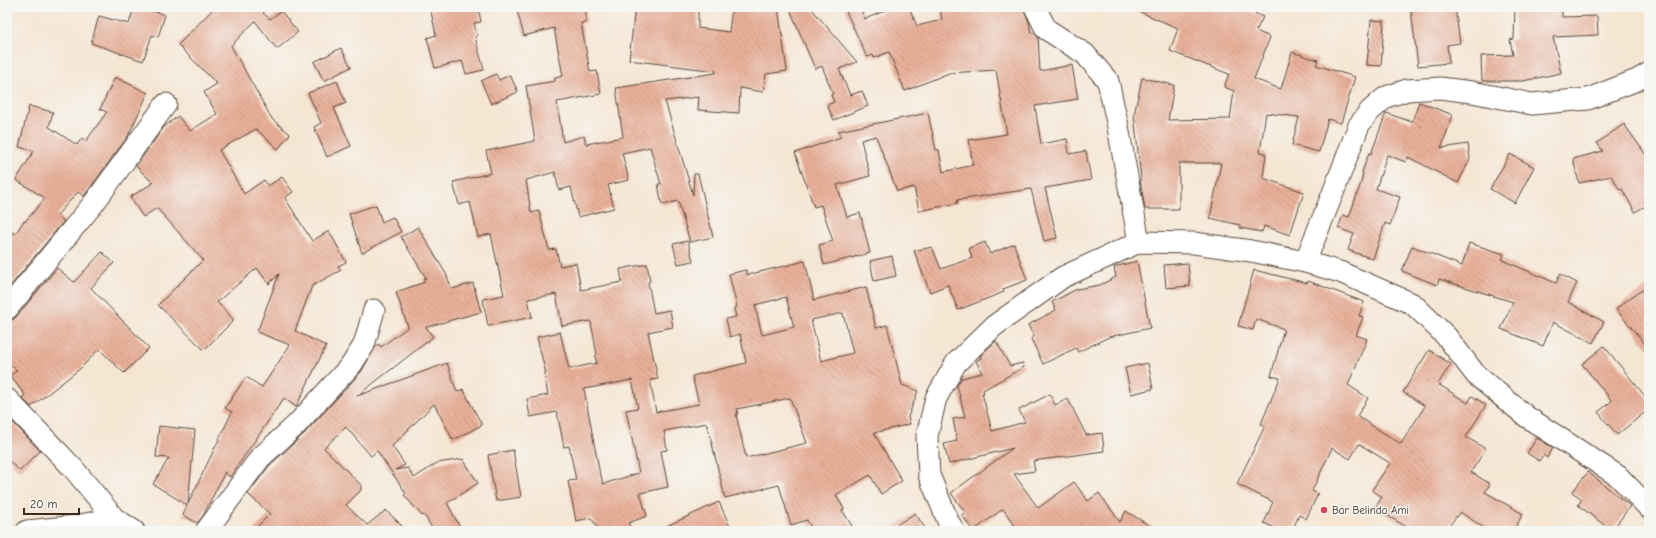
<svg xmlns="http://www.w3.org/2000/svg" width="1656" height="538" font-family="'Comic Neue',sans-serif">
	<defs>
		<pattern id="building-back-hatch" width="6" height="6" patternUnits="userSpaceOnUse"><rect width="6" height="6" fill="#e9b09a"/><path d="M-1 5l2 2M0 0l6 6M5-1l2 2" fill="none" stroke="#be8f7d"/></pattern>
	</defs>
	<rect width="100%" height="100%" fill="#f6f6f2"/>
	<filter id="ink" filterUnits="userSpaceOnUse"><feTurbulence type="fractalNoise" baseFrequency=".025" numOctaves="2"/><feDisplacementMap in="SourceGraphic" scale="8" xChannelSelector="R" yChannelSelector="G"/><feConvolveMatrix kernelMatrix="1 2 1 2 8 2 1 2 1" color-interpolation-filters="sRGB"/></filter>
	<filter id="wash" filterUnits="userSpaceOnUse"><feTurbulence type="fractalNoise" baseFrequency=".012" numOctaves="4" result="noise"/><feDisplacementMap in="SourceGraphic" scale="16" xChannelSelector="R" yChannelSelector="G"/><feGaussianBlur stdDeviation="0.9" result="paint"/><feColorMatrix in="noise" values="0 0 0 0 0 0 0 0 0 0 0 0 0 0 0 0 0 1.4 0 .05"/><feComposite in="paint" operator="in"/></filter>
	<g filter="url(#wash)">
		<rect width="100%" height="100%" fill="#f5e6d4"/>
		<g id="blocks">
			<!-- building -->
			<path fill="url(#building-back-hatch)" fill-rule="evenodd" d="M134,7H142L165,15L158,37L152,35L143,61L91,43L99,16L129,24Z
				M215,7H269L263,13L270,19L281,11L298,32L277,49L255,21L231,46L272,119L290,134L278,149L256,129L219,150L244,194L264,180L268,186L282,177L293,192L285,198L312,241L329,231L346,262L338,266L341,270L312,286L295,331L326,346L296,407L284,398L230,477L225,472L203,516L197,523L183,515L187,505L153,484L169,458L156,457L159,426L195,430L188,504L232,412L225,408L246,377L262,387L290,345L257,332L279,274L269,284L257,268L217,302L234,320L204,350L158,305L203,260L157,208L143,217L130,197L153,183L136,166L164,127L178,116L190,131L217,114L204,92L217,84L178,45Z
				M430,7H478L481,22L474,23L477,36L475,37L484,70L466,74L462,61L435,68L427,38L436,35Z
				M516,7H586V23H581L590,72L597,71L601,94L557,102L563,142L584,136L586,144L623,137L616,88L716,73V71L629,60L635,7H698V28L729,32L732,7H778L787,71L766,74L763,92L740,88L739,113L698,110L699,97L665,101L693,195L694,174H698L713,237L690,242L678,201L662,205L658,184H661L650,147L622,153L629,180L608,185L614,208L578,217L571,187L559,190L555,172L526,180L531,213L539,211L549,250L556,249L560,266L576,263L581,290L622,282L620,269L647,264L650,281L648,282L654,313L670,310L673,327L648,332L658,379L650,380L656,412L699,404L692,376L746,363L740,334L730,337L726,319L736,317L734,308L737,307L729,274L746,270L747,275L805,261L814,300L866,287L876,328L887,325L902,385L918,391L908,417L910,424L874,433L902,481L881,494L870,475L836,495L844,509L842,510L855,531H813L807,520L791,525L779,485L725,498L707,423L664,431L667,450L661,451L668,487L640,493L647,516L628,523L633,531H600L591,518L576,521L568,481L576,480L569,446L564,447L557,412L530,417L527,399L548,395L544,374H546L537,337L560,332L569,369L597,363L595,356L597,355L591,322L590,321L562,326L556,294L528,299L532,317L488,326L483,299L504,295L491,234L478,237L470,202L459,205L453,182L491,173L486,151L535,141L526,86L555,81V78L563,76L554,28L524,36ZM786,297L794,327L762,335L755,305ZM843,313L853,353L821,361L811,320ZM632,380L638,408L626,410L639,473L603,484L601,475H600L584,389ZM790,398L807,443L746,458L736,414H738L737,409Z
				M789,7H810L857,62L839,69L850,95L862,91L868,106L834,120L827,105L834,102L831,95L833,94L822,66L815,69Z
				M844,7H860L865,19L894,7H909L917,26L942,20L940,7H1023L1029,22L1031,33H1035L1038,37L1040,71L1072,65L1078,99L1035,106L1041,144L1067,139L1069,154L1086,151L1091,180L1045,188L1057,238L1044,241L1031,189L957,200L958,203L919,211L914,187L897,191L876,136L861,140L870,176L837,185L847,217L860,213L870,253L824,265L819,245L833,241L821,205L814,207L795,153L841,137L838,131L928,113L936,150H939L943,172L973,165L969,140L1007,134L996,70L949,73L905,91L889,52L874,58L873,55L867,57Z
				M1128,7H1243L1263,17L1256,31L1270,37L1254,79L1281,89L1292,52L1318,60L1316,65L1355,77L1341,123L1328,119L1319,152L1292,145L1299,117L1266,113L1260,152L1266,153L1263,178L1304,192L1290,235L1264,226L1262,232L1240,228V225L1210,218L1221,163H1179V209H1145L1140,179L1141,178L1134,115L1142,78L1174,85L1168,120L1230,119L1234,91L1224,87L1229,74L1170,51L1178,28Z
				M1437,7H1455L1460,43L1447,45L1449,63L1418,66L1411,10Z
				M1515,7H1562V17L1597,16L1598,35L1553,37L1561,73L1523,81H1482L1481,56L1513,55L1510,40L1514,39Z
				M1371,20L1384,21L1381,66L1367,65Z
				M341,48L351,67L324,81L314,62Z
				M496,74L499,80L510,75L518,92L491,104L481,81Z
				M115,77L148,93L128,136L84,196L78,192L57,215L64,221L7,290V228L15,234L24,221L25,222L45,198L16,180L34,151L19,147L29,106L53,112L49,127L77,145L82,138L86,141L107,112L100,109Z
				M337,81L346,103L334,108L351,146L327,157L314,127L321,123L308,93Z
				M1419,102L1453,115L1441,148L1468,144L1470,159L1458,183L1408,157L1406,162L1387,155L1376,189L1400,197L1390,225L1385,223L1373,259L1348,250L1354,234L1338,228L1343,215L1349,217L1361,183L1363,173L1362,172L1369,153L1371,154L1386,113L1412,122Z
				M1624,124L1649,159V204L1635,212L1622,189L1620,190L1611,176L1579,183L1573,159L1603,151L1597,143Z
				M1510,154L1534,167L1515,203L1490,189Z
				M376,205L382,222L393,217L401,232L362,253L349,214Z
				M418,227L446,274L452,289L473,283L481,312L426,327L433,337L357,396L447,363L457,392L463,389L482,425L453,440L434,404L392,446L405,465L395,470L408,468L414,478L437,463L463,459L478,483L447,503L462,531H434L424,515L422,516L404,495L406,493L377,451L371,456L346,427L324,448L361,485V490L346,505L367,525L386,510L407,531H253L270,514L248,494L269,466L305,433L361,372L376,346L379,344L381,347L408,327L396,292L425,282L423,279L426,278L401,237Z
				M688,241L693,261L678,264L673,244Z
				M985,242L990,254L1014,244L1027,280L1003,289L1004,292L958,310L948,285L930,292L914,251L932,247L941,269L972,258L969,248Z
				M1469,243L1504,254L1502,260L1556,283L1560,274L1577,283L1568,302L1604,322L1593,343L1553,322L1543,346L1501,329L1513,302L1439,279L1437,285L1402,271L1412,246L1462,266Z
				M102,252L114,263L91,288L149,348L124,373L99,349L81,368L31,407L22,398L25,395L10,376L17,370L7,363V321L12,320L16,317L57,268L74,282Z
				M892,256L896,276L874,281L870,261Z
				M1137,261L1150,328L1109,337L1078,352L1076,348L1043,364L1031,339L1034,337L1028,325L1056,310L1052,302L1077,289L1100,285L1116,277L1114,267Z
				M1188,263L1190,286L1166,288L1164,265Z
				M1254,270L1307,283L1308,281L1364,302L1359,316L1363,317L1356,335L1367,339L1348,385L1368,398L1357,416L1401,444L1425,406L1403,392L1429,350L1451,364L1438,384L1468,403L1472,396L1486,405L1466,437L1486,449L1471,472L1490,484L1485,492L1523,514L1513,531H1489L1460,512L1445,531H1413L1375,508L1382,497L1372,490L1390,463L1359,444L1350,459L1332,448L1312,491L1318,494L1306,519L1299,515L1292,531H1281L1264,523L1273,502L1237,484L1265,426L1261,424L1280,378L1271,376L1284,329L1256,319L1253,330L1238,326Z
				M1649,286V349L1616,309L1631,297Z
				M996,341L1010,366L1023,363L1024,367L983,390L984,393H982L992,431L1025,422L1019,410L1050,394L1055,405L1068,399L1086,435L1102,433L1104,451L1033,461L1035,471L1014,474L1038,508L1074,482L1088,501L1099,493L1120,522L1126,511L1158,531H1019L1003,509L973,531L962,515L965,512L951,493L1013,448L949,464L944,444L957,441L953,419L965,417L957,385L962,378L982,373L976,361L981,358L980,356Z
				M1604,346L1649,401V409L1617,435L1598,412L1612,401L1582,364Z
				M1148,363L1153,389L1131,394L1125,368Z
				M7,416L40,451L20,471L7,459Z
				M1537,438L1553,448L1547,458L1543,455L1539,461L1527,453Z
				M513,450L521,497L496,501L488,455Z
				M1588,472L1630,506L1612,531L1578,505L1582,499L1572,492Z
				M719,502L732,531H656Z
				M915,513L927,531H887Z"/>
		</g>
	</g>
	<g filter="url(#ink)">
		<use href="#blocks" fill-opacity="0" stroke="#574639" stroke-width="1"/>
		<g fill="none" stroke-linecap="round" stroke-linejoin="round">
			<defs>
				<path id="minor" d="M1035,7L1046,29L1085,54L1108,81L1118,127L1139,242
					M1305,262L1333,193L1359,125L1370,111L1386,97L1407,90L1440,88L1472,92L1532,104L1588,99L1637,80L1649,73
					M7,309L94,203L166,104
					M7,399L73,468L114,518
					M27,531L77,526L114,518L134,531
					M206,531L260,458L296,425L352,364L364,345L374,310
					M954,531L948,521L929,475L927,436L936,398L956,363L994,326L1063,277L1139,242L1194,243L1251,251L1305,262L1340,272L1413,304L1447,337L1476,375L1527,417L1618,476L1649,508"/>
			</defs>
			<!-- minor casing -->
			<use href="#minor" stroke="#574639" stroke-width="23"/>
			<!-- minor -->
			<use href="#minor" stroke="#fff" stroke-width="21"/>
		</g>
	</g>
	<!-- markers -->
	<circle fill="#d1495b" stroke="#f6f6f2" stroke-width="1.5" cx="1324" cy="510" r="4"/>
	<g text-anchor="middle" stroke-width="3" stroke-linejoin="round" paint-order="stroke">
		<!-- poi labels -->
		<g font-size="11" fill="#3b2a1e" stroke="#f6f6f2" text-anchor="start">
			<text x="1332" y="514">Bar Belinda Ami</text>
		</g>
	</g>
	<!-- margin -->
	<rect width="1656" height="538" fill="none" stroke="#f6f6f2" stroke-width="24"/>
	<!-- scale -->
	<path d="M24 508v6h55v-6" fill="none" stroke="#3b2a1e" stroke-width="2"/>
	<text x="30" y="508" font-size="12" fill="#3b2a1e" stroke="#f6f6f2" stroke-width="3" paint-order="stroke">20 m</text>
</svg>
